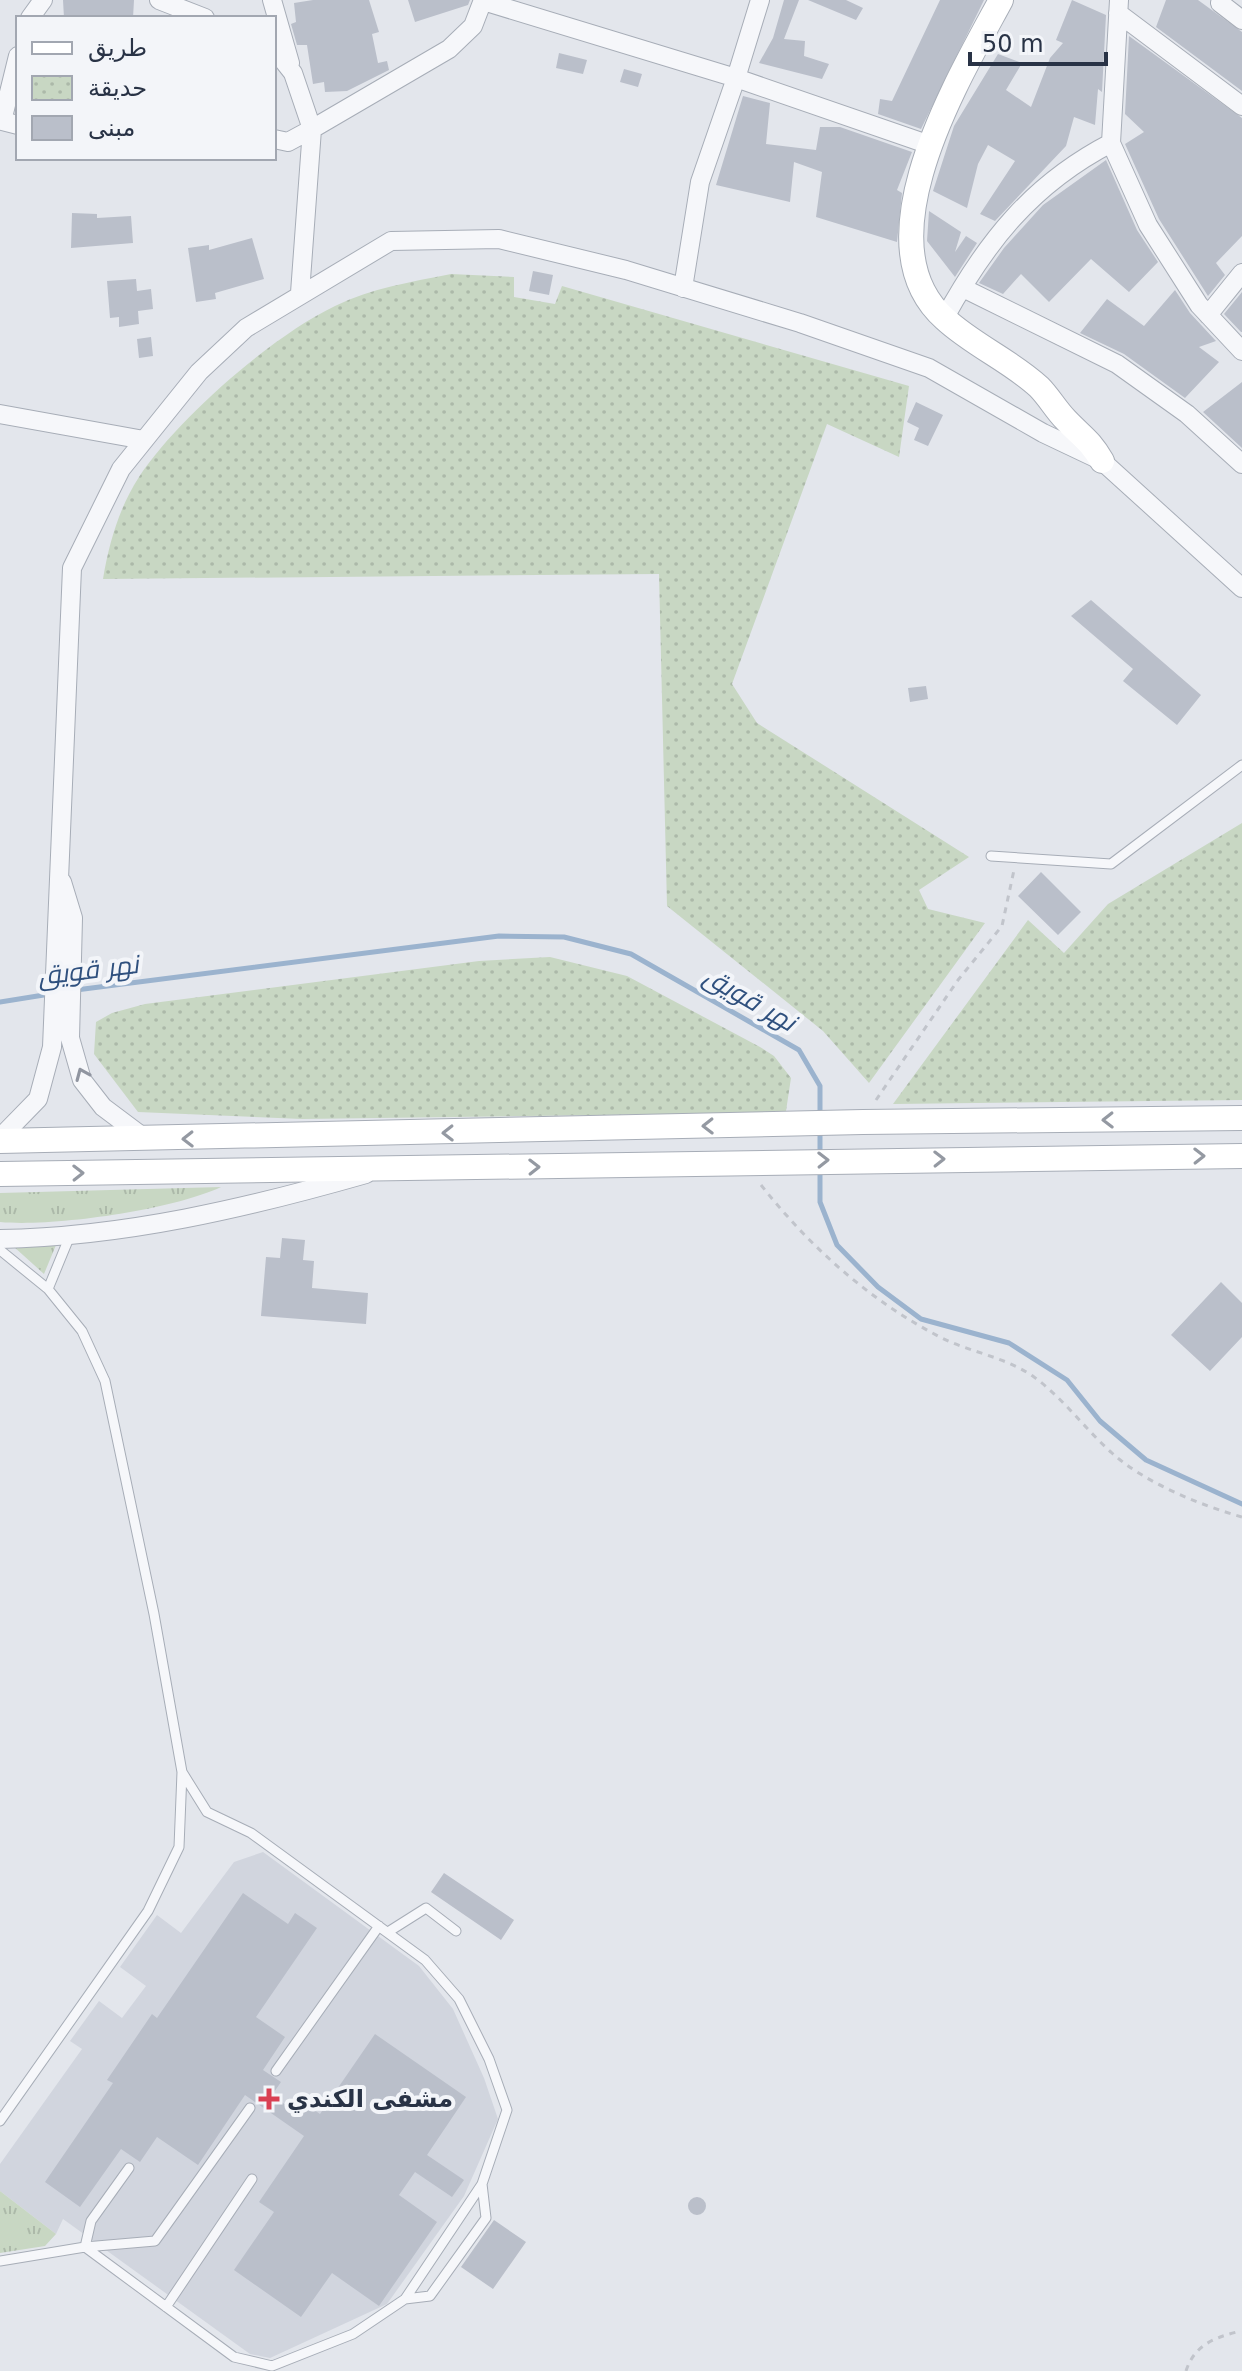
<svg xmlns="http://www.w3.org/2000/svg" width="1242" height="2371" font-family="'DejaVu Sans',Cairo,sans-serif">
	<defs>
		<pattern id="grass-tufts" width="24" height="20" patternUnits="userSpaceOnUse" patternTransform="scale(2)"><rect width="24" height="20" fill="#c8d7c3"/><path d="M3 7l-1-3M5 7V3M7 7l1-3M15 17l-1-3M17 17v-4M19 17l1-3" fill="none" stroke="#acb9a9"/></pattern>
		<pattern id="park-dots" width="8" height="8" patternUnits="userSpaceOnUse" patternTransform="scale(2)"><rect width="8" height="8" fill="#c8d7c3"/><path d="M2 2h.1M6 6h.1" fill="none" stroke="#acb9a9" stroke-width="1.8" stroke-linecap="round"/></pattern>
	</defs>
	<rect width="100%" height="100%" fill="#e3e6ec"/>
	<!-- built -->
	<path fill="#d1d5de" d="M263,1852L419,1966L453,2009L484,2078L498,2119L464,2196L387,2304L270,2358L250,2354L63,2219L56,2234L0,2191V2164L82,2049L70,2041L99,2001L122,2018L146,1986L120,1967L157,1915L181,1933L234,1862Z"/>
	<!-- grass -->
	<path fill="url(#grass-tufts)" d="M221,1187C172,1210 54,1227 0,1222V1193Z
		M56,1245L44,1274L13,1246Z
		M0,2191L56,2234L45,2246L0,2253Z"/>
	<!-- park -->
	<path fill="url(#park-dots)" d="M451,274L514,277V297L555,304L562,286L909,386L899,457L827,424L732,684L757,723L969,857L919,890L928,909L985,923L869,1083L823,1031L667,906L659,574L103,579C109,543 119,508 139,477C177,419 272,336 335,306C372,288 411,282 451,274Z
		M1242,823V1100L893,1104L1028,920L1064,953L1108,904Z
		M550,957L627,976L760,1047L774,1056L791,1078L786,1111L777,1117L678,1114L302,1119L138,1112L94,1054L96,1022L112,1013L145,1004L479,961Z"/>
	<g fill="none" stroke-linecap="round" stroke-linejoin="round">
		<!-- stream -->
		<path stroke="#9bb3ce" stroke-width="5" d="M76,990L499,936L564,937L631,954L799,1050L820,1086V1116
			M0,1002L50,994
			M820,1156V1130
			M820,1170V1202L837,1245L878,1287L921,1319L1009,1343L1067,1380L1100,1421L1146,1460L1242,1504"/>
	</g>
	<!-- building -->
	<path fill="#babfca" d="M63,0H134L133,18H64Z
		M313,0H369L379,32L372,34L378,63L387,61L389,70L347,91L325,92L324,82L313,84L307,45H297L291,24L296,22L294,3Z
		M408,0H470L468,5L415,22Z
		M784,0H799L784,39L805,41L804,56L829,64L822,79L759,63L773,38Z
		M808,0H846L863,8L856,20Z
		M940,0H984L921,129L878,114L880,99L892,101Z
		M1072,0L1106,15L1102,92L1098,89L1095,125L1074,117L1066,146L995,221L980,214L1015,161L988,145L978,164L967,208L933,191L954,126L998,54L1022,63L1006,90L1031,107L1050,58L1063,43L1056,40Z
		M1166,0H1198L1242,32V91L1156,27Z
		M1129,36L1242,118V236L1216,263L1225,275L1208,296L1159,219L1125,144L1144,132L1125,114Z
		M559,53L587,60L583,74L556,68Z
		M624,69L642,74L638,87L620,82Z
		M743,96L770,103L766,144L816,150L820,127H840L912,152L897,190L902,193L897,242L816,217L822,172L794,162L790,202L716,185Z
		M1106,160L1137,230L1158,262L1129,292L1091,259L1049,302L1021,274L1003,294L979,283L1004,248L1043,205Z
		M929,211L961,232L955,252L966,236L977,243L955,277L927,241Z
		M72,213L97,214V218L131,216L133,243L71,248Z
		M252,238L264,279L215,293L216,299L196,302L188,248L209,245V250Z
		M533,271L553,275L549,295L529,291Z
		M136,279L137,291L151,289L153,309L138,311L139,324L119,327V317L110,318L107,281Z
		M1175,290L1190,313L1216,341L1199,347L1219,362L1185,398L1124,354L1080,333L1107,299L1144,326Z
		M1242,292V332H1241L1224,314Z
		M151,337L153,356L139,358L137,339Z
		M1242,382V448L1203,412Z
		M916,402L943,415L928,446L914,440L919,428L907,422Z
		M1091,600L1201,695L1177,725L1123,681L1133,669L1071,616Z
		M926,686L928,699L910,702L908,688Z
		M1041,872L1081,912L1058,935L1018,896Z
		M282,1238L305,1240L303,1260L314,1261L312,1288L368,1293L366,1324L261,1316L266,1257L280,1258Z
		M1221,1282L1242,1303V1337L1210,1371L1171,1335Z
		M444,1873L514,1920L501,1940L431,1892Z
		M243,1893L288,1924L295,1913L317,1928L256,2017L285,2037L263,2070L281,2082L272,2095L294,2111L301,2101L320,2114L375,2034L466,2097L427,2155L464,2180L452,2197L415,2172L399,2195L437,2222L379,2306L332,2273L301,2317L234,2270L274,2212L259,2202L304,2136L245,2095L198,2165L157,2137L140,2162L121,2149L80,2207L45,2182L113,2083L107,2080L152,2014L157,2018Z
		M688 2206a9 9 0 1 1 18 0a9 9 0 1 1-18 0Z
		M494,2220L526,2242L493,2289L461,2267Z"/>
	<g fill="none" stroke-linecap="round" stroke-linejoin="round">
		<defs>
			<path id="lane" d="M991,856L1111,864L1242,765
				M0,1250L48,1289L82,1331L105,1381L154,1614L182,1772L179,1847L148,1911L0,2121
				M48,1289L69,1238
				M388,1932L426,1908L456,1931
				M276,2071L379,1926
				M129,2168L91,2221L85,2247L155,2241L250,2108
				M0,2261L85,2247L234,2357L272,2366L353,2334L405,2299L482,2184L507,2110L489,2059L459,1999L425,1960L251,1833L207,1812L182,1772
				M405,2299L430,2296L486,2218L482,2184
				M166,2307L252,2179"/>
			<path id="street" d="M159,0L205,18
				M272,0L290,63
				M760,0L736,78L930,145
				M1119,0L1111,143L1148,225L1199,305L1242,351
				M483,1L736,78L700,182L683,288
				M1220,3L1242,20
				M1118,13L1242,106
				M30,18L43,0
				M274,49L293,73L312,129L300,293
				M18,56L2,121L18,125
				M274,139L288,142L312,129L449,49L473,26L483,0
				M963,288L1117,364L1187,414L1242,464
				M1208,315L1242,273
				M944,319C986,242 1032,184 1111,143
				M0,414L144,440
				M62,882L73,918L70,1038L82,1080L103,1107L147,1140
				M0,1138L38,1099L52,1047L72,568L121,469L199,372L246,328L391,241L499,239L626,270L800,323L929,368L1043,433L1102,461L1242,588
				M0,1239C124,1237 247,1208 366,1174"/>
			<path id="secondary" d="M1001,0C959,78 859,243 945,319C973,345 1011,361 1039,387C1049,397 1056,410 1066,420C1082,437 1089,439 1102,461
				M0,1141L863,1122L1242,1118
				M0,1174L1242,1156"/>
		</defs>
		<!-- lane casing -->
		<use href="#lane" stroke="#a7adb7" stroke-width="11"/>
		<!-- street casing -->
		<use href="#street" stroke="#a7adb7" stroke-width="20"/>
		<!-- secondary casing -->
		<use href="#secondary" stroke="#a7adb7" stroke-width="26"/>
		<!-- path -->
		<path stroke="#c1c4cb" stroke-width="3" stroke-dasharray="6 6" stroke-linecap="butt" d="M876,1100L958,980L1002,926L1014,870
			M761,1185C810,1247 870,1301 940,1337C971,1353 1004,1356 1034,1377C1063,1398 1085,1429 1112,1453C1145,1483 1200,1505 1242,1517
			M1186,2371C1194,2346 1213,2338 1237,2332"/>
		<!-- lane -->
		<use href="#lane" stroke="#f6f7fa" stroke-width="9"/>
		<!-- street -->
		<use href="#street" stroke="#f6f7fa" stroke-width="18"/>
		<!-- secondary -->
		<use href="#secondary" stroke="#fff" stroke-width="24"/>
	</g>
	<!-- one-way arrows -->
	<defs><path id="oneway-chevron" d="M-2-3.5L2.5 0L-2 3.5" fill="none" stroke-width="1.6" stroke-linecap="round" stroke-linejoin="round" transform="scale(2)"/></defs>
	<use stroke="#9095a0" href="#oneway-chevron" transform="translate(82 1074) rotate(-113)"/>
	<g stroke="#9499a2">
		<use href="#oneway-chevron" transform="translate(1108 1120) rotate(179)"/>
		<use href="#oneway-chevron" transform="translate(708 1126) rotate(179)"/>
		<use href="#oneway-chevron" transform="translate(448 1133) rotate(179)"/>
		<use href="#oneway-chevron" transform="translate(188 1139) rotate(179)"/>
		<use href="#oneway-chevron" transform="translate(1199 1156) rotate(-1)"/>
		<use href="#oneway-chevron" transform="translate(939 1159) rotate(-1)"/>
		<use href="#oneway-chevron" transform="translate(823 1160) rotate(-1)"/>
		<use href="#oneway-chevron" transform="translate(534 1167) rotate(-1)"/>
		<use href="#oneway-chevron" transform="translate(78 1173) rotate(-1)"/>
	</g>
	<!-- markers -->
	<path fill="#d94053" stroke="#f3f5f9" stroke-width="3" d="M265 2087h8v8h8v8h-8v8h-8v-8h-8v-8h8z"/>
	<g text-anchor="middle" stroke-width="8" stroke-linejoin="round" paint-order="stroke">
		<!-- poi labels -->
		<g font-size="24" font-weight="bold" fill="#293346" stroke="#f3f5f9" text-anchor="start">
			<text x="287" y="2107">مشفى الكندي</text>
		</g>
		<!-- water labels -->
		<g font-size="26" font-style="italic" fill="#2f507e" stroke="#f3f5f9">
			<text transform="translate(88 970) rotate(-7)" y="9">نهر قويق</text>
			<text transform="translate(750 999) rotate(30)" y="9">نهر قويق</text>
		</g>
	</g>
	<!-- legend -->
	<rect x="16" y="16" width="260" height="144" fill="#f3f5f9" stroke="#a2a7b1" stroke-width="2"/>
	<rect x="32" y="42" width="40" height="12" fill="#ffffff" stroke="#a2a7b1" stroke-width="2"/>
	<text x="88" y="56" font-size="24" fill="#293346">طريق</text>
	<rect x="32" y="76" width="40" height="24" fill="url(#park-dots)" stroke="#a2a7b1" stroke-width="2"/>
	<text x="88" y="96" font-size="24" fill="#293346">حديقة</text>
	<rect x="32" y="116" width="40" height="24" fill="#babfca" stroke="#a2a7b1" stroke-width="2"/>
	<text x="88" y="136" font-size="24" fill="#293346">مبنى</text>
	<!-- scale -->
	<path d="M970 52v12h136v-12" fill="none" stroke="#293346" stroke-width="4"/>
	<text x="982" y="52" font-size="24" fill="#293346" stroke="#f3f5f9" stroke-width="6" paint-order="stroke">50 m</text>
</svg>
